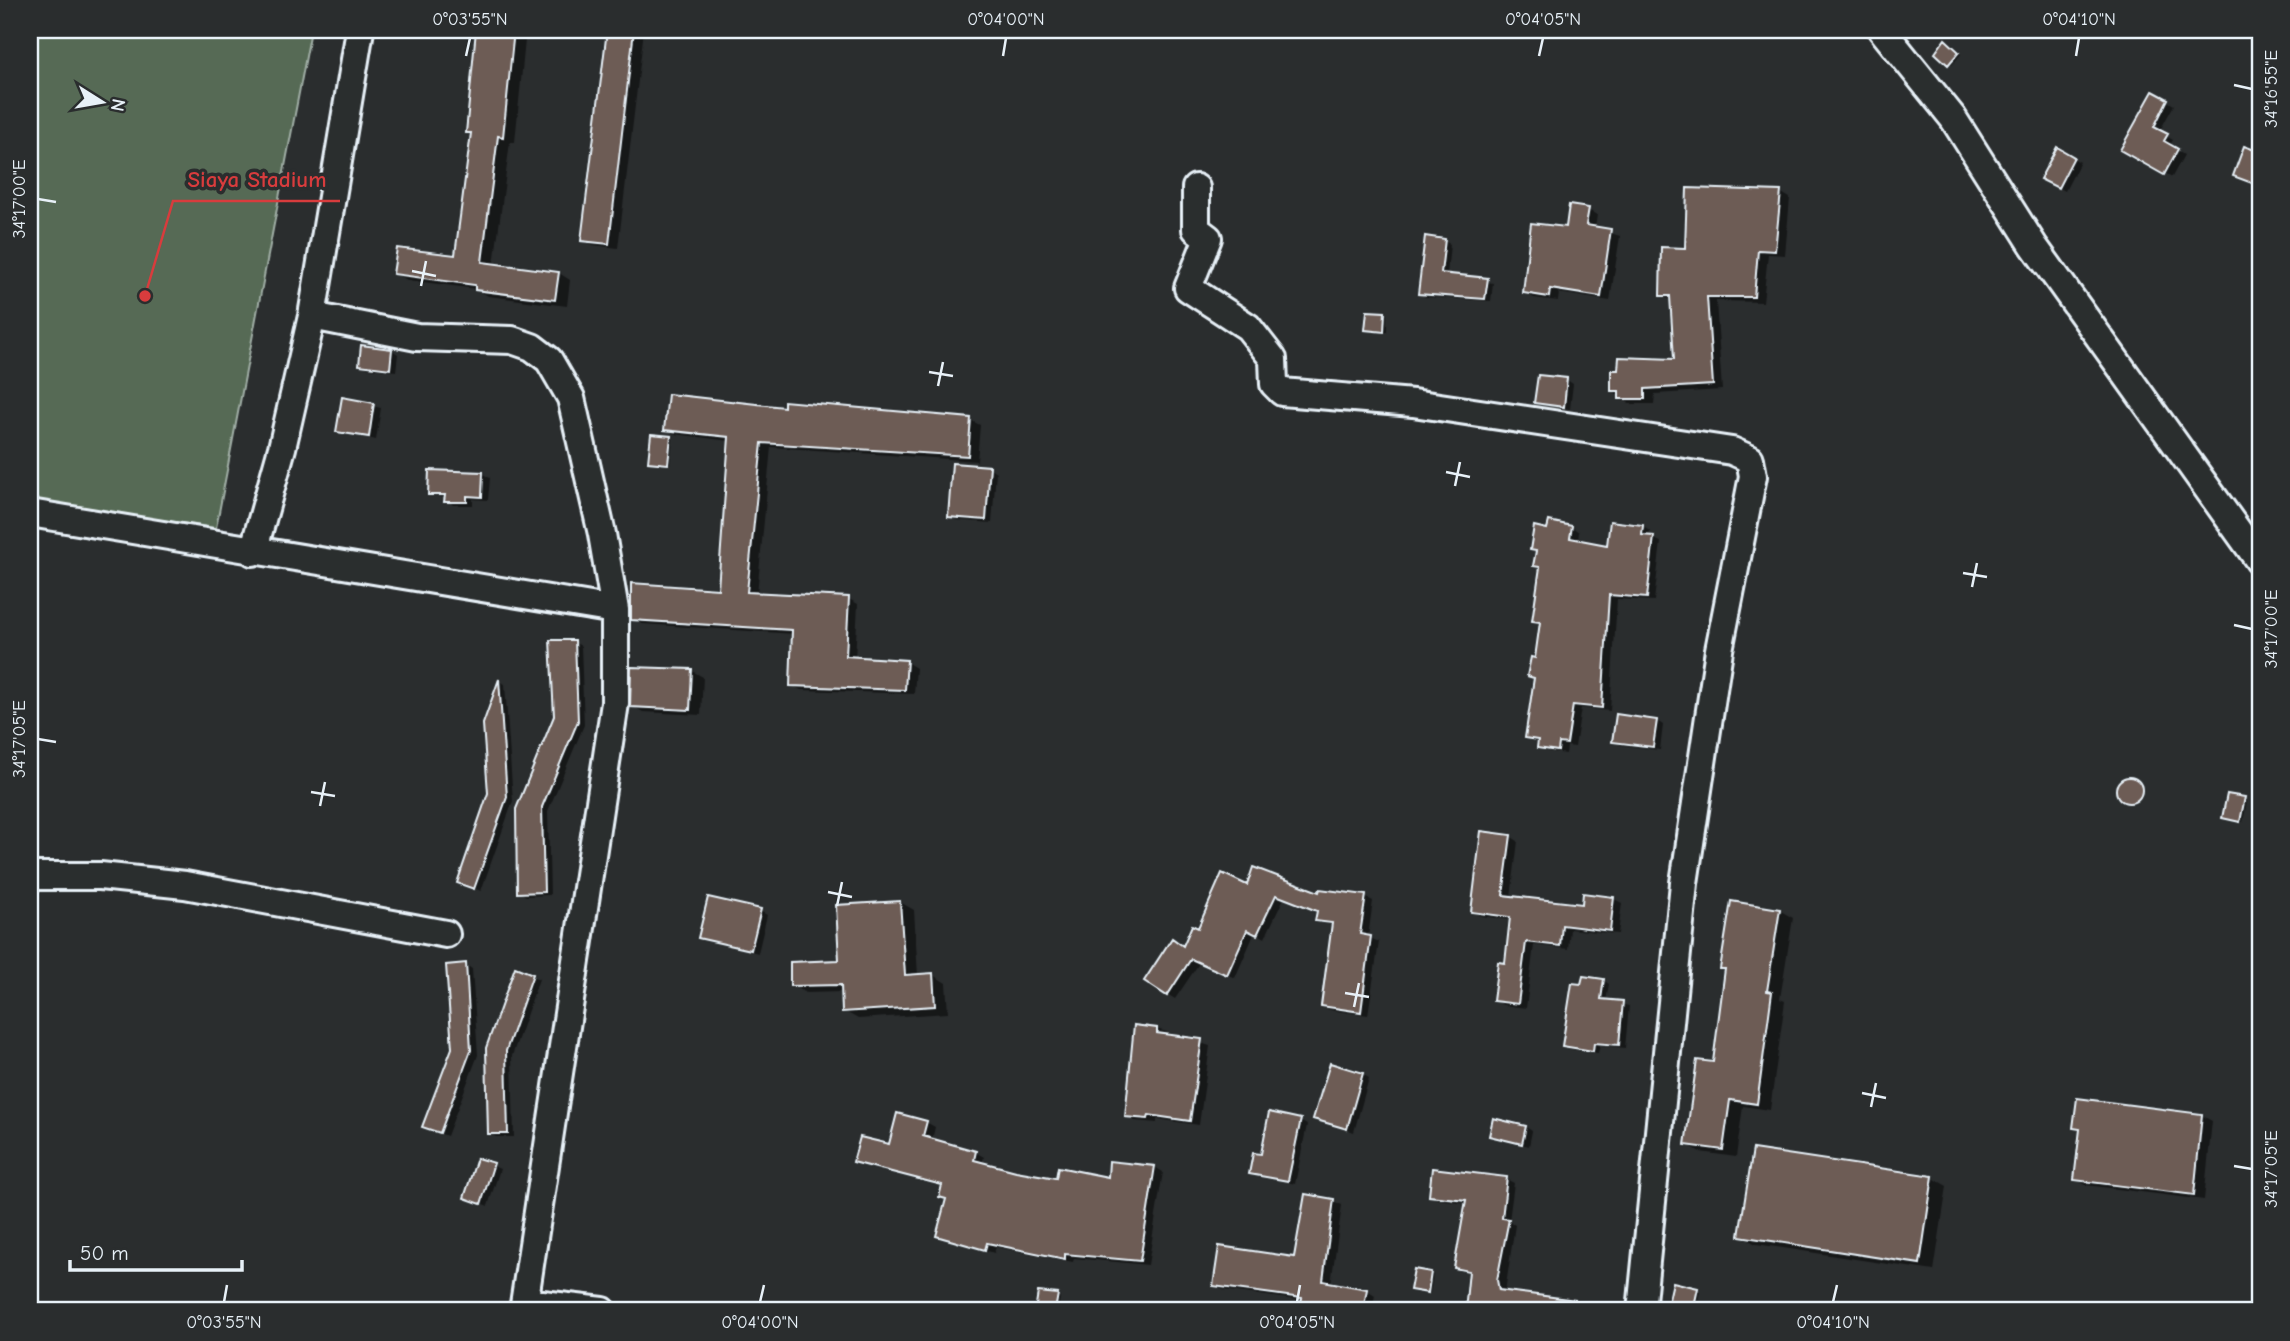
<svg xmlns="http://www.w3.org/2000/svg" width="2290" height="1341" font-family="'Comic Neue',sans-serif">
	<rect width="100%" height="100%" fill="#2a2d2e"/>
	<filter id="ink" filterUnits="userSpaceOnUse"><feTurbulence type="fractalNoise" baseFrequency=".0143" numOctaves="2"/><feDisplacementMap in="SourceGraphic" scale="14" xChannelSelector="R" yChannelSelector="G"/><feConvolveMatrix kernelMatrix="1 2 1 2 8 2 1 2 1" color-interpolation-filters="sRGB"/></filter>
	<g filter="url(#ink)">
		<!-- green -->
		<path fill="#576a54" stroke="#a0aea6" stroke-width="2" d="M30,30H311L216,528L30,501Z"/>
		<!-- shadow -->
		<path fill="#0007" d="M478,30H526L515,142H510L494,265L559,273L570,280L567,306L488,296L476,289L407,280L395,273L456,257L473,135L467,132Z
			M608,30H644L618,248L593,245L583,240Z
			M1948,43L1961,54L1952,65L1937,53Z
			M2154,93L2174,105L2159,132L2173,140L2169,146L2184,155L2172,177L2123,150Z
			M2058,150L2080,162L2065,191L2043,179Z
			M1780,192L1790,198L1785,255L1768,254L1763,302L1716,301L1722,390L1655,394L1654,404H1631L1621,398L1613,390L1676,360L1672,301L1662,295L1687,250Z
			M1588,210L1597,215L1595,228L1620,236L1610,301L1559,293L1558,301L1534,298L1524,292L1568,229Z
			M1444,241L1450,244L1447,275L1493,283L1491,301L1425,297L1420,293Z
			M1385,314L1387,315V332L1367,329Z
			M392,350L398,354L396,371L368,368L361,364Z
			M1567,380L1573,384L1570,409L1536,402Z
			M343,399L381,408L376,440L338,431Z
			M785,409L970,420L980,425L977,461L771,447L757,594L849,599L858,604L855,659L906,662L916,668L914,694L801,690L791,685L794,634L642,624L633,619L719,591L730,441L675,434L665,429Z
			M670,437L673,439L670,464L653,462Z
			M990,468L996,472L992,523L956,520L950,516Z
			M483,474L490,478L488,500L473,499V505H453L446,498L430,494Z
			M1572,527L1579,532L1578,541L1608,547L1643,527L1650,531L1649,537L1661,542L1654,601L1617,599L1610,711L1581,708L1575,747L1567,746L1566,754L1547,751L1539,747L1540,742L1527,737L1536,679L1529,676L1536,660L1542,625L1534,620L1541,569L1535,565L1537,552L1532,549L1549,531Z
			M574,642L581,646L584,725L548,811L550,895L526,896L519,892Z
			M692,671L703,677L701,715L643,712L632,706Z
			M499,681L505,684L513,801L481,891L459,882L490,794L485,724Z
			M1657,721L1663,725L1660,750L1621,745L1614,741Z
			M2119 791a12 12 0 1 1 24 0a12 12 0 1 1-24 0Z
			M2228,796L2247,801L2243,822L2224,818Z
			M1510,836L1518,841L1511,897L1584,906L1614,899L1622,903L1618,934L1570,929L1568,949L1534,945L1526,1008L1503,1005L1495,1000L1506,964L1512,920L1481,916L1473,912Z
			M1248,887L1365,897L1373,901L1368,937L1379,942L1368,1015L1330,1010L1322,1006L1334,926L1317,920L1318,911L1284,898L1265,938L1255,932L1235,978L1200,962L1175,999L1146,981Z
			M900,902L914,910L918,976L933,975L946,983L948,1013L858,1019L844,1011L843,992L806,993L792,985L841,962Z
			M1779,910L1793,918L1780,999L1785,1001L1770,1110L1743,1106L1736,1157L1700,1152L1687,1144L1714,1064L1727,970L1722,968Z
			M760,911L767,915L758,953L700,937Z
			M466,965L472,969L478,1055L447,1136L431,1130L453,1048Z
			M516,970L539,979L512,1056L514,1137H496L489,1133Z
			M1603,980L1609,984L1606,1001L1629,1006L1625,1048L1600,1045L1598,1053L1570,1049L1564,1045L1583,986Z
			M1157,1029L1210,1046L1199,1125L1157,1119V1123L1135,1121L1126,1116Z
			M1362,1074L1369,1078L1354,1132L1315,1118Z
			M2201,1115L2212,1121L2204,1200L2086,1185L2076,1179L2081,1131L2075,1127Z
			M1300,1121L1307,1125L1295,1184L1251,1173Z
			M926,1122L935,1127L932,1140L975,1152L984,1157L982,1164L1058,1180L1109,1179L1155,1167L1163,1172L1148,1265L1074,1258L1073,1262L996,1247L994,1253L938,1235L948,1200L944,1187L855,1161L890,1146Z
			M1526,1127L1532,1131L1529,1146L1491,1135Z
			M1755,1151L1933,1178L1947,1186L1934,1271L1756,1244L1741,1236Z
			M478,1160L500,1169L488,1206L466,1197Z
			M1506,1179L1514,1183L1509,1221L1515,1225L1505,1292L1560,1303L1559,1311H1467L1471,1273L1456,1267L1467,1203L1438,1199L1431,1195Z
			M1333,1201L1342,1205L1331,1284L1367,1290L1375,1295L1372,1310L1223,1290L1215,1285L1296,1259Z
			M1431,1274L1433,1275L1430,1293L1415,1291Z
			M1697,1290L1700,1292L1695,1311L1673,1305Z
			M1040,1294L1060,1297L1058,1311H1037Z
			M912,1301L939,1310L941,1311H909Z"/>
		<!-- building -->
		<path fill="#6d5c55" stroke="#e8f1f8" stroke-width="2" d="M476,30H514L503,137L498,136L482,262L559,272L555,300L475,290V285L393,274L397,248L455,255L471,133H466Z
			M607,30H634L609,244L581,241Z
			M1945,39L1959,52L1948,65L1935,53Z
			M2153,91L2168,99L2154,127L2168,134L2164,141L2178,149L2164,175L2120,150Z
			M2244,146L2260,152V186L2233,176Z
			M2057,147L2074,157L2058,188L2040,179Z
			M1687,188L1781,191L1775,251L1758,250L1754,297H1707L1713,385L1645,389V399H1619V391H1611V370H1618L1619,357L1674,359L1670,296H1660L1661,247L1685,248Z
			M1569,205L1589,208L1586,225L1611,229L1601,297L1550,289L1549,297L1523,293L1531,223L1566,227Z
			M1425,236L1445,239L1441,273L1488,278L1485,299L1418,294Z
			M1367,311L1385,312L1384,332L1365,330Z
			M361,345L392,349L390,369L359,365Z
			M1538,375L1567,378L1564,407L1534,403Z
			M668,394L784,407V401L971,418L968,456L762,443L747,592L849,597L846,656L907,660L905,690L790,686L792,630L631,620V583L718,589L729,437L664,430Z
			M342,397L374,403L369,437L336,432Z
			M651,434L671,436L668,464L648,462Z
			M952,463L990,466L986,520L948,517Z
			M429,470L483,472L482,497L467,496V502H444L445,495H428Z
			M1549,521L1572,526L1570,538L1607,545L1610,521L1643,525L1642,535L1654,536L1647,598L1609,595L1602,708L1573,705L1567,744L1559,743L1558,751L1537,748L1538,740L1525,738L1534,678L1527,676L1531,657L1535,658L1540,622L1532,621L1540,567L1533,566L1536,551L1530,550L1534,526L1547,529Z
			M550,640H575L578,721L542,807L544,892L517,893L516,809L554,716Z
			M631,667L692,669L690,710L630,707Z
			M499,679L507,797L474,889L457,883L488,793L483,724Z
			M1616,714L1657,720L1653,747L1612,742Z
			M2116 790a13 13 0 1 1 26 0a13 13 0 1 1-26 0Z
			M2227,794L2245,797L2240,822L2222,818Z
			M1481,831L1511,835L1503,895L1582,904L1583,893L1614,897L1610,931L1562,925L1560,946L1526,942L1518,1004L1493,1001L1498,962L1505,963L1510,917L1471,912Z
			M1253,867L1319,892L1320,889L1366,895L1360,934L1371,936L1361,1012L1321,1006L1332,923L1315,921L1317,911L1276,895L1257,935L1247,930L1227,975L1191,959L1167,996L1144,981L1172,938L1183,946L1192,925L1198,928L1222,873L1247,885Z
			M708,897L761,909L751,950L698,938Z
			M900,901L905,975L933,973L935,1006L842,1012L841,985L790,986V962L839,960L836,905Z
			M1731,901L1780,909L1767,991L1772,992L1757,1104L1730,1100L1723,1150L1685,1145L1697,1060L1713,1062L1725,969H1720Z
			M466,963L471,1050L440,1133L422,1127L452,1048L446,965Z
			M515,967L533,974L506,1051L508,1134H488L486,1048Z
			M1583,976L1604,979L1601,999L1623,1001L1619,1045L1594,1043L1593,1051L1562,1046L1572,983L1581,984Z
			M1134,1025L1157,1028V1033L1202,1039L1190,1121L1149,1115L1148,1119L1125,1117Z
			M1330,1063L1363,1073L1347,1129L1313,1119Z
			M2077,1098L2202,1114L2194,1195L2074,1180L2080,1129L2073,1128Z
			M1269,1112L1301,1119L1288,1181L1249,1174L1253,1153L1261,1154Z
			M897,1113L927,1121L923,1136L976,1151L974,1160L1016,1171L1056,1178L1058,1167L1108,1177L1109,1161L1155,1166L1140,1261L1065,1254V1259L987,1243L985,1250L936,1236L946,1199L939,1197L942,1185L853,1162L860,1137L889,1144Z
			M1493,1118L1526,1126L1522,1144L1489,1136Z
			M1753,1149L1933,1176L1920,1264L1739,1236Z
			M477,1158L494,1163L481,1204L464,1198Z
			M1432,1168L1507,1177L1502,1218L1509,1219L1497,1280L1499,1290L1575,1300V1311H1465L1469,1271L1454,1268L1466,1200L1429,1196Z
			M1305,1194L1334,1199L1323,1281L1367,1289L1363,1311H1299L1302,1298L1213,1286L1219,1246L1294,1257Z
			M1414,1269L1431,1272L1428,1293L1410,1290Z
			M1673,1282L1698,1288L1693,1311L1668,1304Z
			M1038,1292L1058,1294L1055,1311H1035Z"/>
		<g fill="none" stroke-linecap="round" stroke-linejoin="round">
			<defs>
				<path id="minor" d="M1882,30L1953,118L2034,246L2260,562
					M1196,188V229L1208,238L1188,288L1248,327L1273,359L1274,384L1282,392L1413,403L1732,451L1750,459L1753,476L1719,650L1684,883L1641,1311
					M312,316L417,337L512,340L532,347L549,360L571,398L602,534L615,610
					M30,513L615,610V703L523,1311
					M253,552L282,448L312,316L360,30
					M30,876H100L185,885L446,934
					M525,1302L603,1311"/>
			</defs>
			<!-- minor casing -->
			<use href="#minor" stroke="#e8f1f8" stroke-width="32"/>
			<!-- path -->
			<path stroke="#e8f1f8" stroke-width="4.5" stroke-dasharray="5 5" stroke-linecap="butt" d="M152,30L160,37"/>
			<!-- minor -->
			<use href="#minor" stroke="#2a2d2e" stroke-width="26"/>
		</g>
	</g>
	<!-- ticks -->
	<path fill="none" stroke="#e8f1f8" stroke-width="2.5" d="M466,56L470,38M1003,56L1006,38M1539,56L1543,38M2076,56L2079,38M2234,85L2252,89M38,199L56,202M412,271L436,276M421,286L426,261M929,372L953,376M938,386L943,362M1446,472L1470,477M1455,486L1460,462M1963,573L1987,577M1972,587L1977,563M2234,625L2252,629M38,739L56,742M311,792L335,796M320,806L325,782M828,892L852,897M837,906L842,882M1345,993L1369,997M1354,1007L1359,983M1862,1093L1886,1098M1871,1107L1876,1083M2234,1166L2252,1169M224,1302L227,1285M760,1302L764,1285M1297,1302L1300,1285M1833,1302L1837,1285"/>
	<!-- callouts -->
	<path fill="none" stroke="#d83c3d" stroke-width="2.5" d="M145 296L173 201H340"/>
	<circle fill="#d83c3d" stroke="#2a2d2e" stroke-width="2.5" cx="145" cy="296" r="7"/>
	<g font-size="23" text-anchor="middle" font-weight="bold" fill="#d83c3d" stroke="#2a2d2e" stroke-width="7" stroke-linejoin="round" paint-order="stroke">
		<text x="257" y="187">Siaya Stadium</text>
	</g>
	<!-- margin -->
	<rect width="2290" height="1341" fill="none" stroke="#2a2d2e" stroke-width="77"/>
	<!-- north arrow -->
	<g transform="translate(102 102) rotate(101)" stroke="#2a2d2e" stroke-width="5" paint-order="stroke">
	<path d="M0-5L12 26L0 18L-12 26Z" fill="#e8f1f8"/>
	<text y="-10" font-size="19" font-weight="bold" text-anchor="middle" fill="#e8f1f8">N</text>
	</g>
	<!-- scale -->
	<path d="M70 1260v10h172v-10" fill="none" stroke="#e8f1f8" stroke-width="3.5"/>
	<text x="80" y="1260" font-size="21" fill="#e8f1f8" stroke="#2a2d2e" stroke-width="5" paint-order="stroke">50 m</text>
	<rect x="38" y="38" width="2214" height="1264" fill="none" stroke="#e8f1f8" stroke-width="2.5"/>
	<g font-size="18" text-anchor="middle" fill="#e8f1f8">
		<text x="470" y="25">0°03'55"N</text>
		<text x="1006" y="25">0°04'00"N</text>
		<text x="1543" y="25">0°04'05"N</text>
		<text x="2079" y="25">0°04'10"N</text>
		<text transform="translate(2271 89) rotate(-90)" y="6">34°16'55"E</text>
		<text transform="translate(19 199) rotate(-90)" y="6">34°17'00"E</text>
		<text transform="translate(2271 629) rotate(-90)" y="6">34°17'00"E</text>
		<text transform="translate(19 739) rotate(-90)" y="6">34°17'05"E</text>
		<text transform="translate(2271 1169) rotate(-90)" y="6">34°17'05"E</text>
		<text x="224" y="1328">0°03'55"N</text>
		<text x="760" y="1328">0°04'00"N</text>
		<text x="1297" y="1328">0°04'05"N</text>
		<text x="1833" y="1328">0°04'10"N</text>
	</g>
</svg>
